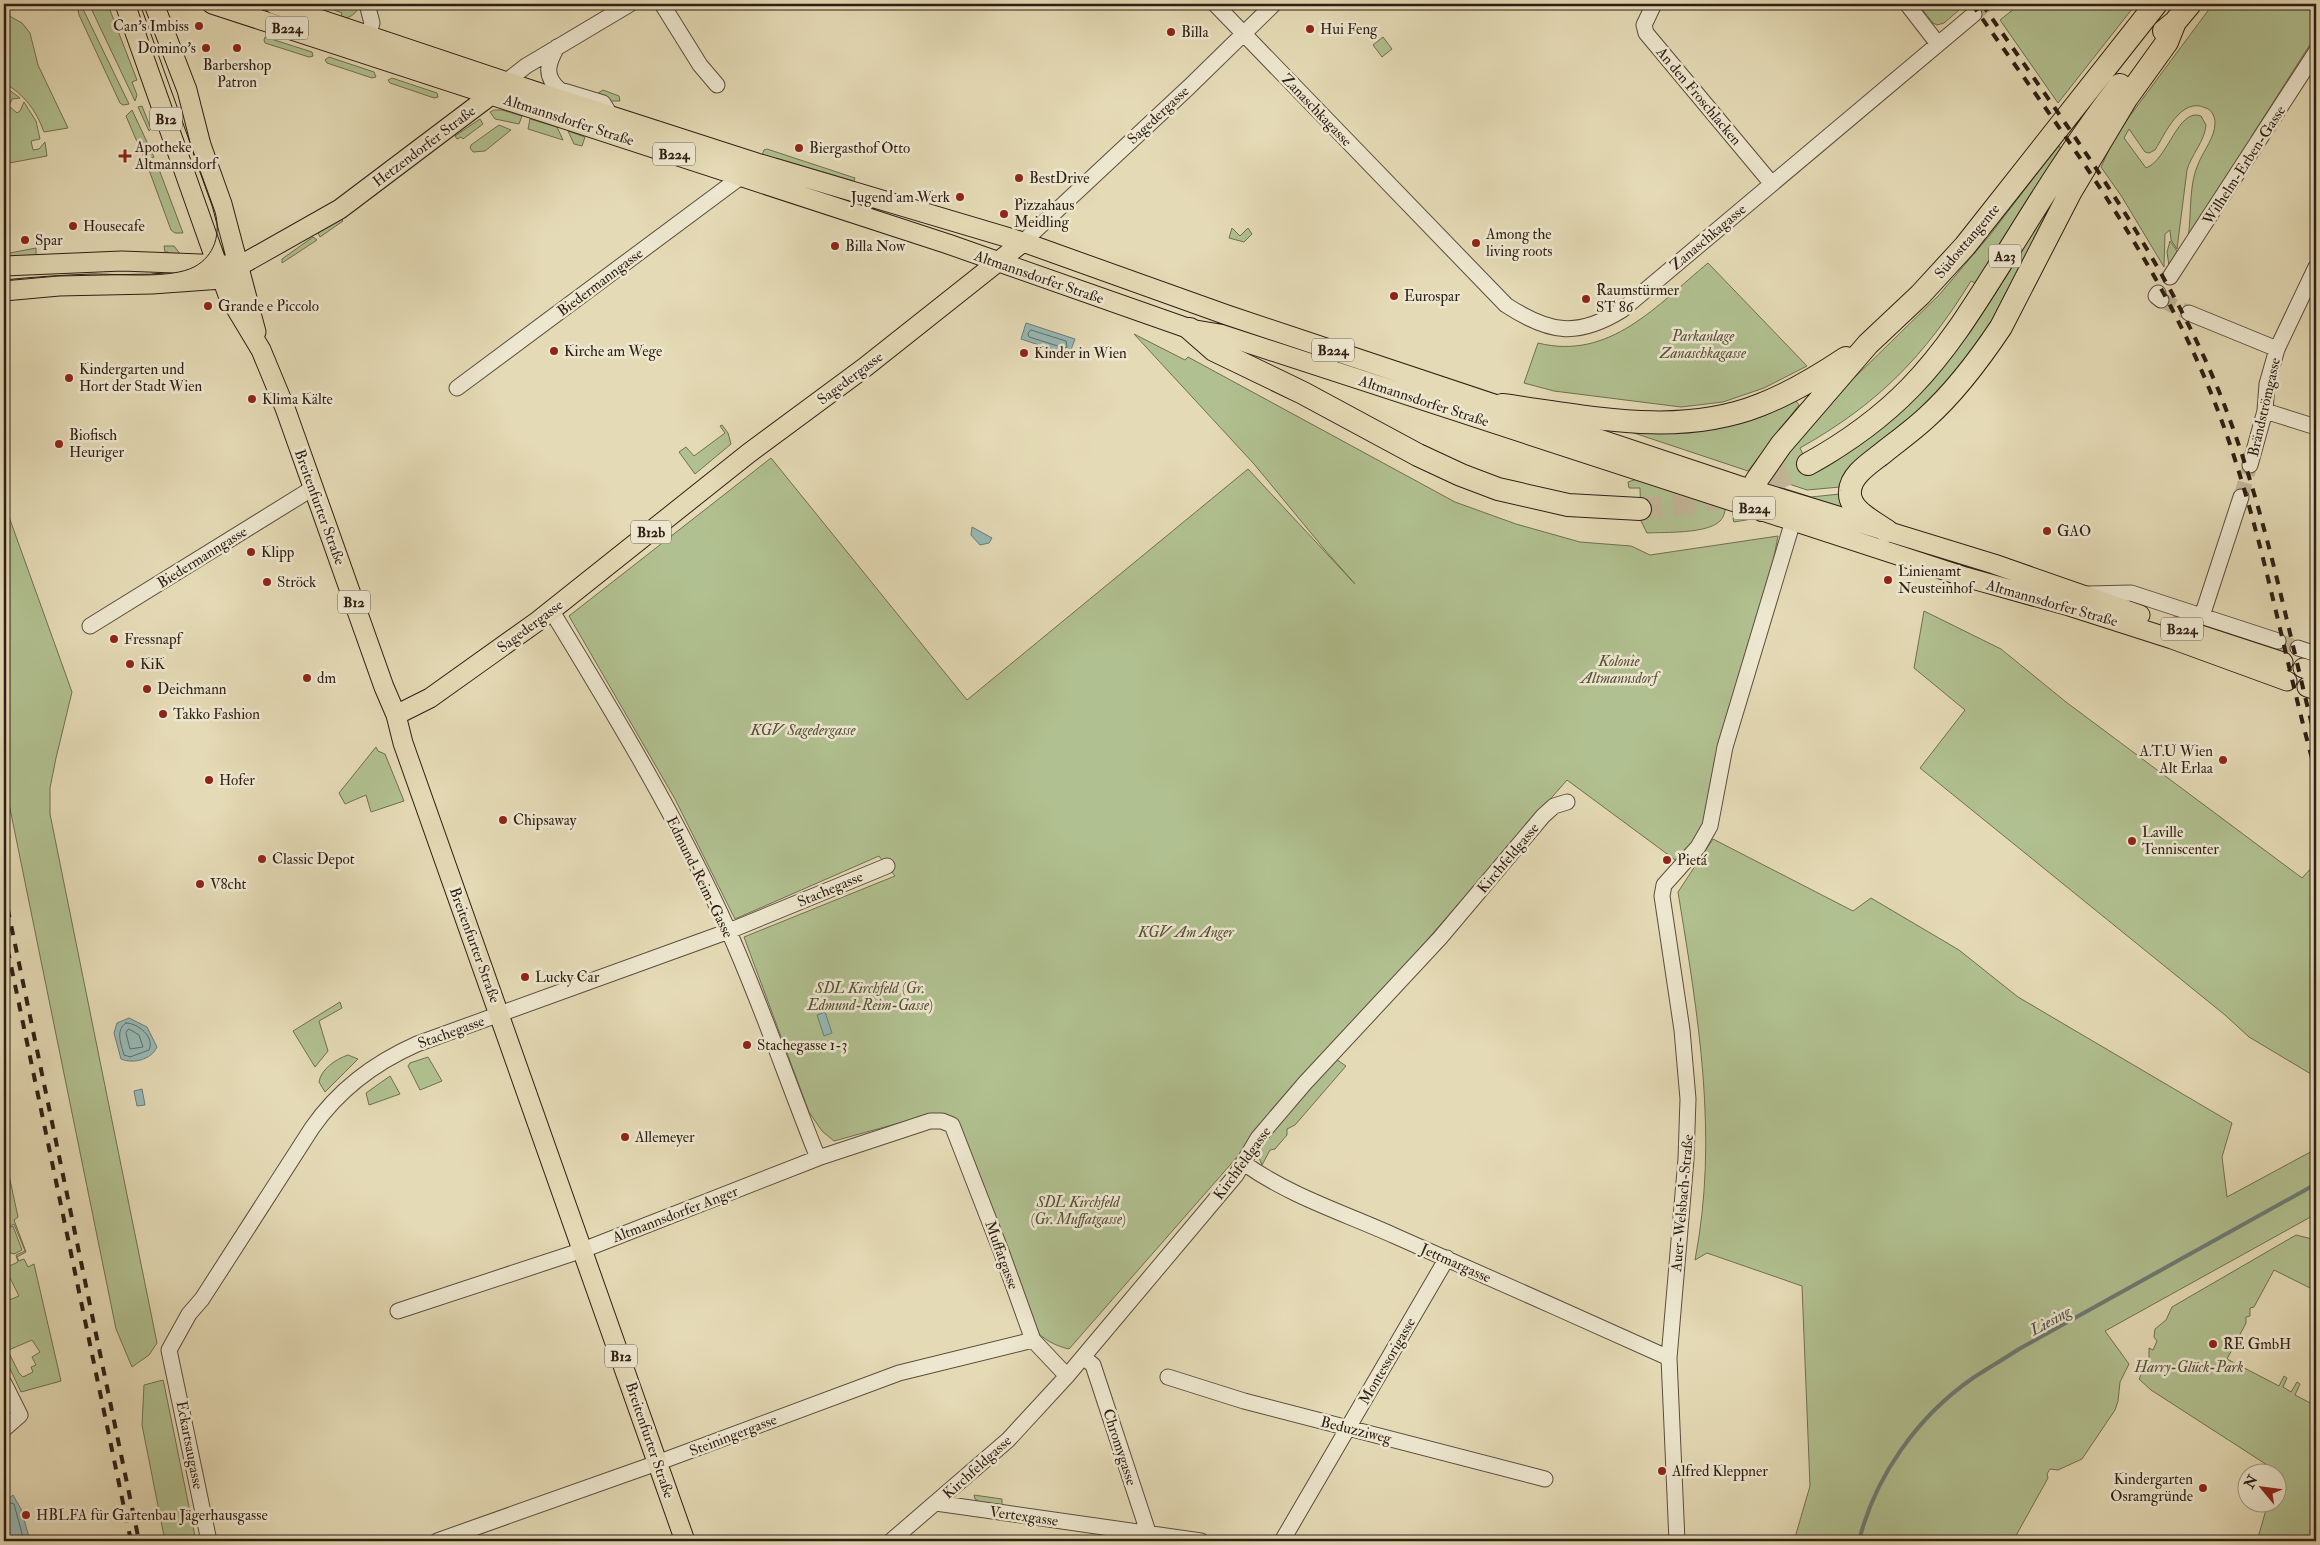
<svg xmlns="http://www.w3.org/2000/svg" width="2320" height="1545" font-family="'IM FELL Double Pica',serif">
	<rect width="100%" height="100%" fill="#e4dab5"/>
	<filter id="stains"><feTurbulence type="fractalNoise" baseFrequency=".004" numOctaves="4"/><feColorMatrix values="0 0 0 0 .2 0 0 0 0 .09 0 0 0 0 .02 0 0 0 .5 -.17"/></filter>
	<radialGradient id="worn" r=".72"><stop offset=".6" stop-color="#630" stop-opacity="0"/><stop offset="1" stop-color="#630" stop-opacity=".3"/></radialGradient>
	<!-- green -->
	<path fill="#b1c090" stroke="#706f52" d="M89,4L108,5L137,80L132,82L137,95L135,101Z
		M318,4H339L357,10C353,16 347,20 341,16L342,13Z
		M1918,4H1966L1944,23L1937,25L1933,23Z
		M2020,4H2136L2058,103L2000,20Z
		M2213,4H2316V35L2251,137L2252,140L2188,238C2192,213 2188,185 2199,162C2204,150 2215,137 2215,123C2215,117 2212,110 2206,108C2181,96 2165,134 2155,150L2149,153L2145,152L2129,129L2124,138L2146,168C2168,160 2178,107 2201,116L2206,125C2205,141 2191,155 2187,170L2177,249L2171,240L2170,230L2165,234L2164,267L2122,197L2101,167L2114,139L2129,117Z
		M82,7L129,104L123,105L120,103L79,15L78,10Z
		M4,13L22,23L30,33L38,65L68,128L44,132C36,110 24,94 4,83Z
		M265,37L312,52L313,56L309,57L265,43L264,40Z
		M1383,37L1392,49L1382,57L1373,45Z
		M329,57L374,72L376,77L372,78L327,63L325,60Z
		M392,78L437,93L438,97L434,98L390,83L388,80Z
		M4,86L20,98L12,99L9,106L17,113L20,111L24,102L36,121L40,139L31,141L33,150L39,149L45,142L47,156L4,164Z
		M603,90L619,96L620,101H605V96L598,93Z
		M142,106L151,129L149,131L138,107Z
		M132,110L154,157L148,160L144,158L126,116Z
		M494,110H502L522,116L519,124L495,119L490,112Z
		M480,119L483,124L463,139L461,137L457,139L455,136Z
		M530,119L557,127L563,140L528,129Z
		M499,125L511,130L485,151L473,152L470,148L471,145Z
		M568,131L585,137L582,146L574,144Z
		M2058,146L2063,149L1977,284L1971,281C1924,357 1878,404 1800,448L1813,474C1829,467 1844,456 1858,446C1952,381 2003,279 2062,185L2006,303L1966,365L1840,487L1807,490L1768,477L1851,381L1939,295L1990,235Z
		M767,149L855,178L854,181L776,158L775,161L762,155L764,150Z
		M157,164L183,233H175L171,230L149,170Z
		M340,218L343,221L320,237L318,233Z
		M1232,228L1240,236L1248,228L1252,234L1244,242L1229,238Z
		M313,237L317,240L282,263V259Z
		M2170,241L2177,251L2169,266L2167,252Z
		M164,246H174L181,255L168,254V252H165Z
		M36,248V258L8,256L10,253Z
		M1708,263L1807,366L1764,388L1723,402L1681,407L1554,391L1524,383L1538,343C1610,361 1657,305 1708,263Z
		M1134,334L1185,360L1188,357L1455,502L1516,524L1580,542L1631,546L1650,555L1778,536L1768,588L1706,825L1678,862L1567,780L1069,1349C1055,1346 1043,1339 1034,1329L955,1123L932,1114L834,1141L822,1131L809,1112L744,937L895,876L879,856L735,919L675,799L569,616L771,458L967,700L1248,469L1355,584L1325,550L1254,464Z
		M1796,401L1799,405L1748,471L1631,432L1667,433L1699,431Z
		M722,425L728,433L731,444L695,474L679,452L686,447L694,456L725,433L720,426Z
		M1640,478L1726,506C1725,511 1724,517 1720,521C1707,534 1665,532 1647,533L1641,521L1640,488H1629L1628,482Z
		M1773,485L1811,497L1840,494L1842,508L1769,487Z
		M4,503L72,692L56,758L50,788V814L157,1343L149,1355L132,1367L116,1329L4,779Z
		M1782,507L1993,574L1995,576L1994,578Z
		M1736,510L1758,518L1734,522L1733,519Z
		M1924,611L2001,649L2066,702L2302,878L2316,863V1077L2249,1037L2225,1015L1920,768L1965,710L1914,668Z
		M376,747L378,751L385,754L404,801L371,812L366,795L345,804L339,793Z
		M1713,839L1853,911L1871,898L1959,950L2018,997L2232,1123L2222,1157L2227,1197L2316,1149V1214L2105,1331L2129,1364L2120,1382L2118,1401L2115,1410L2082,1459L2058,1470L2050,1469L2047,1474L2048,1478L2013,1541H1794L1810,1486L1802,1286L1707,1253L1695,1260C1719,1136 1698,1015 1678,892Z
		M340,1002L342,1008L319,1021L328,1051L315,1067L293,1031Z
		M348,1055L358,1059L325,1092L319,1082C321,1069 336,1059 348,1055Z
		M428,1057L442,1081L420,1090L408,1066L410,1063Z
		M1333,1057L1346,1066L1295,1125L1287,1129V1135L1275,1149L1270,1150L1262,1165L1257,1153L1258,1144Z
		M390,1076L400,1094L369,1105L366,1093Z
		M4,1152L18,1217L14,1220L26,1252L17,1257L19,1261L24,1259L28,1267L34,1264L61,1381L21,1392L4,1356L9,1353L19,1373L23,1377L33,1372L31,1367L36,1365L32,1357L40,1352L32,1340L4,1352V1302L19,1296L5,1268L18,1262L16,1255L25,1251L14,1224L4,1229Z
		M13,1226L22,1250L14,1254L4,1251V1230Z
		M2296,1235L2316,1240V1291L2274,1270L2254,1307L2250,1308V1316L2246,1317V1323L2227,1359L2279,1386L2284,1376L2287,1378L2283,1387L2291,1392L2297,1382L2300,1384L2295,1395L2316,1406V1541H2257L2268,1503L2278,1502V1472L2151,1390L2139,1379L2149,1358V1348L2153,1350L2157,1341L2154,1337L2155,1329L2166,1320L2172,1307Z
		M163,1380L164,1384L196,1541H165L142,1425L144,1385Z
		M974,1495L1002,1499V1506L984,1504L975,1499Z"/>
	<!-- water -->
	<path fill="#97b9b6" stroke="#6d7b75" d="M1026,323L1075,339L1069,355L1021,339Z
		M972,527L992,538L989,543L980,545L971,535Z
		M825,1012L832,1033L824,1036L817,1015Z
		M129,1018L147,1027L157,1047C151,1060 133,1064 121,1059L114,1033L117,1023Z
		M142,1089L145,1105L137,1106L134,1091Z
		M13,1495L21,1509L29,1537V1541H5L4,1540V1502Z"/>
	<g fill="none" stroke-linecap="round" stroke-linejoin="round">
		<!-- shore -->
		<path stroke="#636c65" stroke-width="1" d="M1031,330L1066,341L1067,347L1064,348L1029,337L1028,334Z
			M126,1023C138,1023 155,1037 149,1050L130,1057L124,1055C121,1044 115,1030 126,1023Z
			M129,1029L139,1035L143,1047L130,1049L126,1033Z
			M4,1506L11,1503L14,1504L24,1541"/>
		<!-- stream -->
		<path stroke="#6d7b75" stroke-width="4" d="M1859,1541C1875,1476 1918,1416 1973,1378C1988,1368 2004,1359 2019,1349L2316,1184"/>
		<!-- minor-tunnel -->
		<path stroke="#c0b495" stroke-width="15" stroke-dasharray="15 8" stroke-linecap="butt" d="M1974,14L1987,4
			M2161,300L2189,313
			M2241,497L2250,465
			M2278,641L2298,648"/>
		<!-- highway-tunnel -->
		<path stroke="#c0b495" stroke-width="22" stroke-dasharray="22 11" stroke-linecap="butt" d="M1640,509C1679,505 1718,501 1755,488C1773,482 1791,472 1808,464"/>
		<defs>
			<path id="minor" d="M662,4L700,65L717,85
				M1215,4L1506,305C1549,333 1577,338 1622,310L1974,14
				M1654,4L1644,25L1646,33L1772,184
				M1907,4L1938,44
				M365,46L372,23L367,4
				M557,47C548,63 543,76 560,90L603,103L611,116
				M499,87L526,66L630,4
				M1023,242L1189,87L1274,4
				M2170,277L2316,52
				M2158,293L2156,296L2161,300
				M2189,313L2277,349
				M457,388L742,176
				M2265,411L2316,427
				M2250,465L2265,411L2267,384L2277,349L2316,267
				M2088,594L2131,593L2278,641
				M551,610C615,715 679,821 729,932C762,1006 788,1083 818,1158
				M2202,616L2241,497
				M90,626L313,488
				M2298,648L2316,654
				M1245,1164C1290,1196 1344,1213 1395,1236C1486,1276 1578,1317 1669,1358
				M398,1311L583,1250L818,1158L930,1121H942L952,1125L1001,1251L1033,1340L1067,1376
				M1083,1357L1093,1365L1151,1541
				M1168,1377L1244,1401L1545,1479
				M4,1383L20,1415L4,1429
				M936,1503L1201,1541
				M209,1541L169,1350L189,1314L202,1299L312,1128C339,1089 374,1063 417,1044L729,931L887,866
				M437,1541L657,1463L899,1373L1033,1340
				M891,1541L1008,1440L1067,1376L1236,1175L1258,1138L1305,1083L1440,938L1543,816L1554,806L1567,802
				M1282,1541L1447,1258
				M1677,1541L1669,1358L1686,1159L1688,1099L1682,1030L1662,896L1664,885L1698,847L1710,826L1725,747L1793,521"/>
			<path id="major" d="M125,4L228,295L261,350L285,408L384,687L396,715L403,743L685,1541
				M154,4L187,90L201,145L222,204L256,332
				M212,4L948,244L1190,329L1220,334L1965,577L2069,606L2172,639L2287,681
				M274,4L534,91L757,163L1023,242L1227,315L1737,485L1994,564L2140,615
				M4,266L122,261L227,265
				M4,291L59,286L152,284L222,279L239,266L340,209L491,95
				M2176,627L2283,662
				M2303,668L2316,672
				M2307,687L2316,690
				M396,715L430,698L538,621L749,453L864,368L1023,242"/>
			<path id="highway" d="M2164,31L2175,22L2190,4
				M1190,329L1214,350L1303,393L1418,455L1461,475L1498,489L1568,505L1640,509
				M1502,405C1587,416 1677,438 1760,405C1791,393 1819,376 1846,358
				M1808,464C1846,443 1881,418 1911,387C1949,348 1977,301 2006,255C2042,197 2078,139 2120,85
				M1762,510L1755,494L1756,481L1781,445L1868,344L1920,295L1965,246L2156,4
				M1887,531C1873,521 1848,510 1850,491C1851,474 1872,462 1884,452C1898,441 1913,430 1926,418C1955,392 1979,360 2001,327L2071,191L2126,99L2167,42L2175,22"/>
		</defs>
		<!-- minor casing -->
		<use href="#minor" stroke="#5c4d3c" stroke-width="17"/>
		<!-- major casing -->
		<use href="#major" stroke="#2f1e14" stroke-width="21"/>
		<!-- highway casing -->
		<use href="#highway" stroke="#2f1e14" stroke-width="24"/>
		<!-- minor -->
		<use href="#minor" stroke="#ede7cf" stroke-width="15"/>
		<!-- major -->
		<use href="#major" stroke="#e4dab5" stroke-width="19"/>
		<!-- highway -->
		<use href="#highway" stroke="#e4dab5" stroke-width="22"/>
		<!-- tram -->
		<path stroke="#2f1e14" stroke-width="1" d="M4,280C33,277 62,275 92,274C119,274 171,279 194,267C215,256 221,233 215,212L140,4"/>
		<!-- rail -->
		<path stroke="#2f1e14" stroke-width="4" stroke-dasharray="9 9" stroke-linecap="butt" d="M1972,4C2060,130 2156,254 2213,398C2261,519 2281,648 2316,773
			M1982,4C2068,128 2160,249 2218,389C2264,502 2286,623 2316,741
			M4,891L139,1541
			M4,932L131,1541"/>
	</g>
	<!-- markers -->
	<g fill="#8f2418" stroke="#ede7cf" stroke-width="2">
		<circle cx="199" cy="26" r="5"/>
		<circle cx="1310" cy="29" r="5"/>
		<circle cx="1171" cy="32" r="5"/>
		<circle cx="206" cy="48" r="5"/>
		<circle cx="237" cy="48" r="5"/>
		<circle cx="799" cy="148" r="5"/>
		<path d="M122.5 148.5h5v5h5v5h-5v5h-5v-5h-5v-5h5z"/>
		<circle cx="1019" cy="178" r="5"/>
		<circle cx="960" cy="197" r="5"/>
		<circle cx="1004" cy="214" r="5"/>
		<circle cx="73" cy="226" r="5"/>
		<circle cx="25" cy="240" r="5"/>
		<circle cx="1476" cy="243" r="5"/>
		<circle cx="835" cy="246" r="5"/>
		<circle cx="1394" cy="296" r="5"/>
		<circle cx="1586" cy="299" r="5"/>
		<circle cx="208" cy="306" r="5"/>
		<circle cx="554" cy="351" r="5"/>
		<circle cx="1024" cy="353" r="5"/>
		<circle cx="69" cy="378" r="5"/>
		<circle cx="252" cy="399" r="5"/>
		<circle cx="59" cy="444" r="5"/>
		<circle cx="2047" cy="531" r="5"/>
		<circle cx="251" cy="552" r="5"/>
		<circle cx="1888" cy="580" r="5"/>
		<circle cx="267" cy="582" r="5"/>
		<circle cx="114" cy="639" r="5"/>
		<circle cx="130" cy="664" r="5"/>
		<circle cx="307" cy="678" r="5"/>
		<circle cx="147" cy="689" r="5"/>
		<circle cx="163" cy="714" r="5"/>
		<circle cx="2223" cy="760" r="5"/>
		<circle cx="209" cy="780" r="5"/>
		<circle cx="503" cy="820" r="5"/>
		<circle cx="2132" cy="841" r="5"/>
		<circle cx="262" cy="859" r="5"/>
		<circle cx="1667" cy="860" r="5"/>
		<circle cx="200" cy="884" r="5"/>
		<circle cx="525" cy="977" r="5"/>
		<circle cx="747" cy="1045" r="5"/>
		<circle cx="625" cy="1137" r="5"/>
		<circle cx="2213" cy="1344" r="5"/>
		<circle cx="1662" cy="1471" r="5"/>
		<circle cx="2203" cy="1488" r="5"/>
		<circle cx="26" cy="1515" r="5"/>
	</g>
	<g text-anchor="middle" stroke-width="5" stroke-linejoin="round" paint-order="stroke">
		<!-- shield labels -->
		<g fill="#ede7cf" stroke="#685a4c" stroke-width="1">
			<rect x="266" y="16.5" width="42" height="23" rx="4"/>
			<rect x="150" y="107.5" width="32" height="23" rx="4"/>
			<rect x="653" y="142.5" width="42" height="23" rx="4"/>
			<rect x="1989" y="244.5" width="32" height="23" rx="4"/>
			<rect x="1312" y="338.5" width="42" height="23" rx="4"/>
			<rect x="1733" y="496.5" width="42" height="23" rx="4"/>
			<rect x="631" y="520.5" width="40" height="23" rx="4"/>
			<rect x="338" y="590.5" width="32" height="23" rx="4"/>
			<rect x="2161" y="617.5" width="42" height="23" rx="4"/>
			<rect x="605" y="1344.5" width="32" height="23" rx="4"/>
		</g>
		<g font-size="14" font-weight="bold" fill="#2f1e14">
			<text x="287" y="33">B224</text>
			<text x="166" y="124">B12</text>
			<text x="674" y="159">B224</text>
			<text x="2005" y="261">A23</text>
			<text x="1333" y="355">B224</text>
			<text x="1754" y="513">B224</text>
			<text x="651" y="537">B12b</text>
			<text x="354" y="607">B12</text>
			<text x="2182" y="634">B224</text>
			<text x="621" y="1361">B12</text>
		</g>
		<!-- poi labels -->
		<g font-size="15" fill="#2f1e14" stroke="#ede7cf" text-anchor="start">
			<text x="189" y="31" text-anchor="end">Can's Imbiss</text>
			<text x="1320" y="34">Hui Feng</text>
			<text x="1181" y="37">Billa</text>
			<text x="196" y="53" text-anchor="end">Domino's</text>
			<text x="237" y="70" text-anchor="middle">Barbershop<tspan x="237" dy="17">Patron</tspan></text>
			<text x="135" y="152">Apotheke<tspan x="135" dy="17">Altmannsdorf</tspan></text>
			<text x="809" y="153">Biergasthof Otto</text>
			<text x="1029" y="183">BestDrive</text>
			<text x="950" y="202" text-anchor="end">Jugend am Werk</text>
			<text x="1014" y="210">Pizzahaus<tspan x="1014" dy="17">Meidling</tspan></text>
			<text x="83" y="231">Housecafe</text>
			<text x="1486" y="239">Among the<tspan x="1486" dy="17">living roots</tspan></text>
			<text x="35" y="245">Spar</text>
			<text x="845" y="251">Billa Now</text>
			<text x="1596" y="295">Raumstürmer<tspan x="1596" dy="17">ST 86</tspan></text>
			<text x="1404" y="301">Eurospar</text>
			<text x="218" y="311">Grande e Piccolo</text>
			<text x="564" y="356">Kirche am Wege</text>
			<text x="1034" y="358">Kinder in Wien</text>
			<text x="79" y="374">Kindergarten und<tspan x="79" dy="17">Hort der Stadt Wien</tspan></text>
			<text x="262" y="404">Klima Kälte</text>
			<text x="69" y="440">Biofisch<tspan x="69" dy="17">Heuriger</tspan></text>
			<text x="2057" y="536">GAO</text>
			<text x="261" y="557">Klipp</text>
			<text x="1898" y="576">Linienamt<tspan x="1898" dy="17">Neusteinhof</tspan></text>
			<text x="277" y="587">Ströck</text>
			<text x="124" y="644">Fressnapf</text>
			<text x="140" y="669">KiK</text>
			<text x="317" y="683">dm</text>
			<text x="157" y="694">Deichmann</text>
			<text x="173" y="719">Takko Fashion</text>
			<text x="2213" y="756" text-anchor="end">A.T.U Wien<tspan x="2213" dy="17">Alt Erlaa</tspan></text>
			<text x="219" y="785">Hofer</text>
			<text x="513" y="825">Chipsaway</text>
			<text x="2142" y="837">Laville<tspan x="2142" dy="17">Tenniscenter</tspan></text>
			<text x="272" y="864">Classic Depot</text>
			<text x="1677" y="865">Pietá</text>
			<text x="210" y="889">V8cht</text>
			<text x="535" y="982">Lucky Car</text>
			<text x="757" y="1050">Stachegasse 1-3</text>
			<text x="635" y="1142">Allemeyer</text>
			<text x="2223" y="1349">RE GmbH</text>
			<text x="1672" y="1476">Alfred Kleppner</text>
			<text x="2193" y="1484" text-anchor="end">Kindergarten<tspan x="2193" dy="17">Osramgründe</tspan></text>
			<text x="36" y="1520">HBLFA für Gartenbau Jägerhausgasse</text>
		</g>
		<!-- street labels -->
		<g font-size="15" fill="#2f1e14" stroke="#ede7cf">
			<text transform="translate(1699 96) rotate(50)" y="5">An den Froschlacken</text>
			<text transform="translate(1317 110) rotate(46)" y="5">Zanaschkagasse</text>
			<text transform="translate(1158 115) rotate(-43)" y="5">Sagedergasse</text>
			<text transform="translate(569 120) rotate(18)" y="5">Altmannsdorfer Straße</text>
			<text transform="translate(424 146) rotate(-37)" y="5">Hetzendorfer Straße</text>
			<text transform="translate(2244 165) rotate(-57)" y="5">Wilhelm-Erben-Gasse</text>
			<text transform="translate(1708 237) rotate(-40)" y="5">Zanaschkagasse</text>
			<text transform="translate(1967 241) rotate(-50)" y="5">Südosttangente</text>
			<text transform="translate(1039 277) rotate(19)" y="5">Altmannsdorfer Straße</text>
			<text transform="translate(600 282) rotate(-37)" y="5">Biedermanngasse</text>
			<text transform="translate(850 378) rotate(-37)" y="5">Sagedergasse</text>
			<text transform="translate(1424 401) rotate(18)" y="5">Altmannsdorfer Straße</text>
			<text transform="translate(2264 407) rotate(-77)" y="5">Brändströmgasse</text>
			<text transform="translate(320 507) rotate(70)" y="5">Breitenfurter Straße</text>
			<text transform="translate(202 557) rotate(-32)" y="5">Biedermanngasse</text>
			<text transform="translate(2052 603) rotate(16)" y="5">Altmannsdorfer Straße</text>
			<text transform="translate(530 626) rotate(-37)" y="5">Sagedergasse</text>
			<text transform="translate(1508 858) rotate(-50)" y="5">Kirchfeldgasse</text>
			<text transform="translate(700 877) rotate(64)" y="5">Edmund-Reim-Gasse</text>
			<text transform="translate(830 889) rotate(-23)" y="5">Stachegasse</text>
			<text transform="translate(475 945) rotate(70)" y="5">Breitenfurter Straße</text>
			<text transform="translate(451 1032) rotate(-20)" y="5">Stachegasse</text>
			<text transform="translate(1242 1163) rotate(-54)" y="5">Kirchfeldgasse</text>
			<text transform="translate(1682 1203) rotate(-85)" y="5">Auer-Welsbach-Straße</text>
			<text transform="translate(675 1214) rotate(-21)" y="5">Altmannsdorfer Anger</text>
			<text transform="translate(1002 1255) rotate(70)" y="5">Muffatgasse</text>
			<text transform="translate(1456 1263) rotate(24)" y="5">Jettmargasse</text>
			<text transform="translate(1387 1361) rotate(-60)" y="5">Montessorigasse</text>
			<text transform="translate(1356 1430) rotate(14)" y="5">Beduzziweg</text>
			<text transform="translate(733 1435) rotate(-21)" y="5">Steiningergasse</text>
			<text transform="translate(650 1440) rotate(71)" y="5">Breitenfurter Straße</text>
			<text transform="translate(190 1445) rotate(79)" y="5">Eckartsaugasse</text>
			<text transform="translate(1120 1447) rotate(72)" y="5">Chromygasse</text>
			<text transform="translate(977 1467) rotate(-42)" y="5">Kirchfeldgasse</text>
			<text transform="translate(1024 1516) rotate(8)" y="5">Vertexgasse</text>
		</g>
		<!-- park labels -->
		<g font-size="15" font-style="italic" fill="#564f39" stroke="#ede7cf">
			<text x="1703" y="341">Parkanlage<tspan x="1703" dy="17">Zanaschkagasse</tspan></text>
			<text x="1619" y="666">Kolonie<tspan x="1619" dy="17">Altmannsdorf</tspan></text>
			<text x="803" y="735">KGV Sagedergasse</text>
			<text x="1186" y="937">KGV Am Anger</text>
			<text x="870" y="993">SDL Kirchfeld (Gr.<tspan x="870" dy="17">Edmund-Reim-Gasse)</tspan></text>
			<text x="1078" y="1207">SDL Kirchfeld<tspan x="1078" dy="17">(Gr. Muffatgasse)</tspan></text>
			<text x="2189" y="1372">Harry-Glück-Park</text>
		</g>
		<!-- water labels -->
		<g font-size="16" font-style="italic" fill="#4e4c45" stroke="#ede7cf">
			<text transform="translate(2050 1320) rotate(-29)" y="6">Liesing</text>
		</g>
	</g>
	<!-- margin -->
	<rect width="2320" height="1545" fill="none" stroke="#e4dab5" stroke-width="20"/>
	<rect x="5" y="5" width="2310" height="1535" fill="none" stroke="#2f1e14" stroke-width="2.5"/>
	<rect x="10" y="10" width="2300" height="1525" fill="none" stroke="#2f1e14"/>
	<!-- north arrow -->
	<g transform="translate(2262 1488) rotate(299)"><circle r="24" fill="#ede7cf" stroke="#a19784"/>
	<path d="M0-4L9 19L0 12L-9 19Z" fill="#8f2418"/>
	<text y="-8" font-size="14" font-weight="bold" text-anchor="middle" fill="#2f1e14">N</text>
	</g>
	<rect width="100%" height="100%" filter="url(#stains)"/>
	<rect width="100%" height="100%" fill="url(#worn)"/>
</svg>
